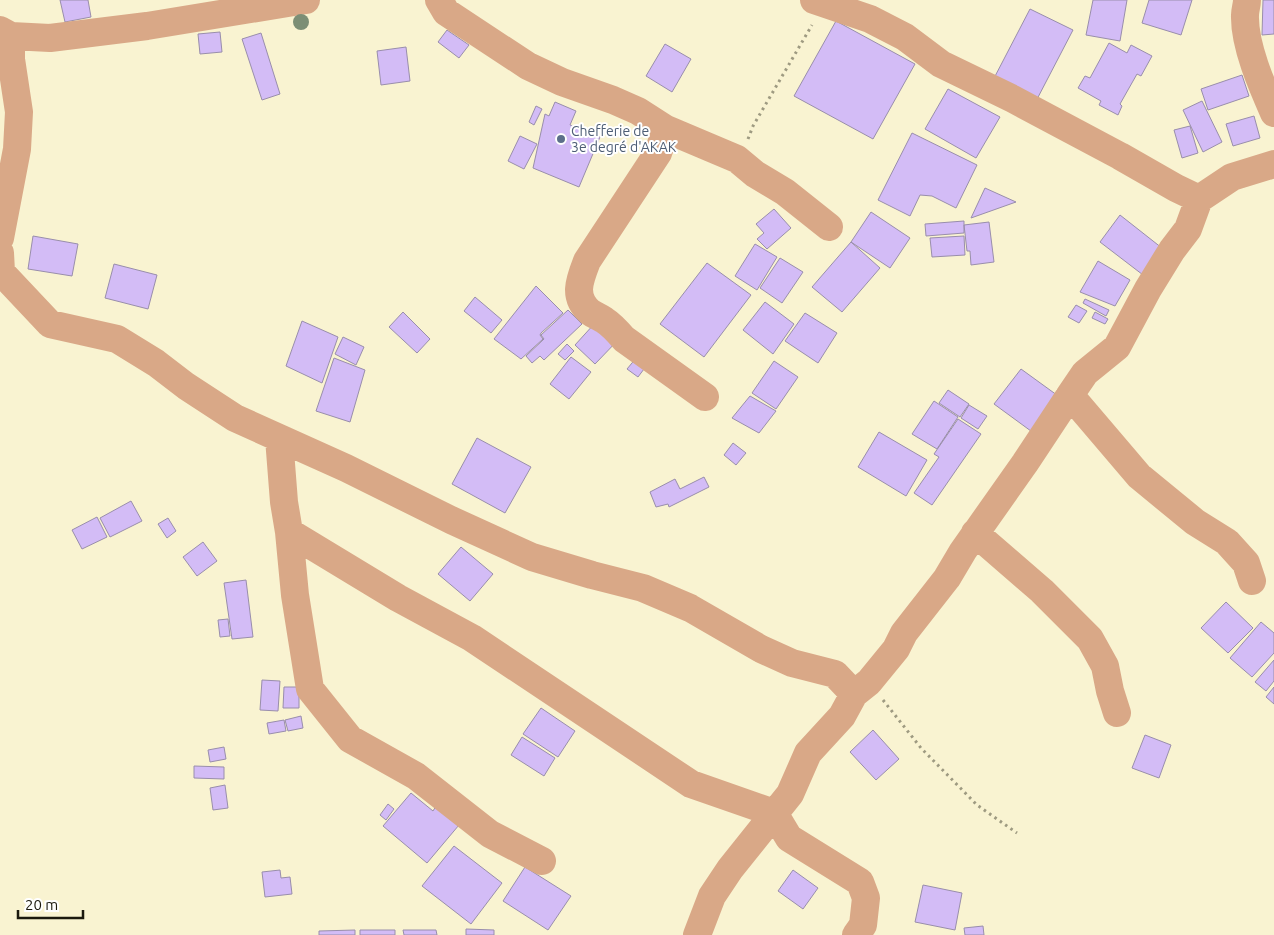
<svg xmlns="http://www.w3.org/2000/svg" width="1274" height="935" font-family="Ubuntu,sans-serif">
	<rect width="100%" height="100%" fill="#f9f3d1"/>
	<!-- building -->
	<path fill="#d3bcf6" stroke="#998eab" d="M60,0H88L91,17L65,22Z
		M1093,0H1127L1120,41L1086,35Z
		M1149,0H1192L1181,35L1142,23Z
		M1263,0H1274V34L1262,35Z
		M1030,9L1073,30L1035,103L992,82Z
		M836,21L915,64L873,139L794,96Z
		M447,30L469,45L459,58L438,42Z
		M220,32L222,52L200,54L198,34Z
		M261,33L280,94L262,100L242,39Z
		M1109,43L1127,53L1131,45L1152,56L1141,76L1137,74L1120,104L1122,106L1118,115L1099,105L1101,101L1078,88L1085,76L1090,78Z
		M665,44L691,59L672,92L646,76Z
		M406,47L410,81L381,85L377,51Z
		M1242,75L1249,96L1208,110L1201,89Z
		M948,89L1000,117L976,158L925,129Z
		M1202,101L1222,142L1203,152L1183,110Z
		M555,102L576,111L570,125L600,137L579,187L533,168L545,114L549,116Z
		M536,106L542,109L534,125L529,122Z
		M1254,116L1260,138L1233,146L1226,124Z
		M1190,126L1198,153L1182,158L1174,130Z
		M912,133L977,165L956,208L932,196L920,195L910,216L878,200Z
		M520,136L537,144L524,169L508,161Z
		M985,188L1016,202L971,218Z
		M774,209L791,228L767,249L757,239L764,233L756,224Z
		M871,212L910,238L890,268L851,242Z
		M1120,215L1167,252L1147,278L1100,242Z
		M964,221V233L926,236L925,224Z
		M989,222L994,262L971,265L970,251H967L964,225Z
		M33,236L78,244L72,276L28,269Z
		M964,236L965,255L932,257L930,238Z
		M851,242L880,268L842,312L812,287Z
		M755,244L777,257L757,290L735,276Z
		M780,258L803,272L782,303L760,288Z
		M1098,261L1130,280L1115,306L1080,292Z
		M707,263L751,295L704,357L660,324Z
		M114,264L157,275L148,309L105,298Z
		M536,286L563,313L541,333L540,335L543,339L521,359L494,339Z
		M475,297L502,320L491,333L464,311Z
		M1085,299L1109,310L1106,316L1083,303Z
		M765,302L794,324L773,354L743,330Z
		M1076,305L1087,311L1079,323L1068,317Z
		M568,310L582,324L544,360L540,356L532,363L526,356L544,339L541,335Z
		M403,312L430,339L417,353L389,327Z
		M1095,312L1108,319L1105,324L1092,318Z
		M805,313L837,333L818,363L785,341Z
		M302,321L338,337L322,383L286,366Z
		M595,323L620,338L595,364L575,345Z
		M343,337L364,347L356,365L335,354Z
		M567,344L574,351L565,360L558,354Z
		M571,357L591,372L569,399L550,384Z
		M637,357L647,365L638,377L627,369Z
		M334,358L365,370L350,422L316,411Z
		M774,361L798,377L776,409L752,393Z
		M1021,369L1061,398L1035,434L994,404Z
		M948,390L969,404L960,417L939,403Z
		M750,396L776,411L759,433L732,418Z
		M934,401L958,417L937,449L912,434Z
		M969,405L987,416L978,429L961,418Z
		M958,419L981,434L932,505L914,493L939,457L934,454Z
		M879,432L927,460L906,496L858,467Z
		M477,438L531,467L505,513L452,484Z
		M733,443L746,453L736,465L724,455Z
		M704,477L709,487L669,507L668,504L656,507L650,492L675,479L680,489Z
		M131,501L142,521L110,537L100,518Z
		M97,517L107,537L82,549L72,530Z
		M168,518L176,531L167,538L158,524Z
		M203,542L217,561L197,576L183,557Z
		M461,547L493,574L470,601L438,574Z
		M246,580L253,637L232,639L224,583Z
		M1226,602L1253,628L1228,653L1201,628Z
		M228,619L230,636L220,637L218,620Z
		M1261,622L1274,633V653L1252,677L1230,658Z
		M1274,660V681L1266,691L1255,682Z
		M262,680L280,681L278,711L260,710Z
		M284,687H299V708H283Z
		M1274,687V704L1266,697Z
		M541,708L575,731L558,757L523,734Z
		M301,716L303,728L288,731L285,720Z
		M284,720L286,731L269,734L267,723Z
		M873,730L899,759L876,780L850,752Z
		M1145,735L1171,745L1159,778L1132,768Z
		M522,737L555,758L544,776L511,755Z
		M224,747L226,759L210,762L208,750Z
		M194,766L224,767V779L194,778Z
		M225,785L228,808L213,810L210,788Z
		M411,793L433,811L436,806L459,825L427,863L383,826Z
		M388,804L394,809L386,820L380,815Z
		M454,846L502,883L471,924L422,886Z
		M525,867L571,896L548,930L503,901Z
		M280,870L281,878L290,877L292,894L265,897L262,872Z
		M793,870L818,888L803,909L778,891Z
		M923,885L962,893L955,930L915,922Z
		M983,926L984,935H965L964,928Z
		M466,929L494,930V935H466Z
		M355,930V935H319V931Z
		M360,930H395V935H360Z
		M403,930H436L437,935H404Z"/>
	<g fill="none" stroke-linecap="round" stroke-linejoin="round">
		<!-- path -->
		<path stroke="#9e9a81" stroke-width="3" stroke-dasharray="2.5 4" stroke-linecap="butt" d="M748,139L753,126L812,25
			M883,700L921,748L977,805L1017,833"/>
		<!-- minor -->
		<path stroke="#d9a887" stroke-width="28" d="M439,0L446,12L528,66L562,82L613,100L638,111L666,129L737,159L755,174L785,192L829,227
			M814,0L870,19L905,37L941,64L1013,99L1120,156L1176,188L1199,199
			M1247,0C1247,5 1245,10 1245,15C1244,45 1262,86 1274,113
			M0,30L11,36L50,38L147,26L306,0
			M666,129L658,153L587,261C580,279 572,297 590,312C594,315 600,317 604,320C612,325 618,332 624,339L705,397
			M0,238L17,149L19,112L11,59V36
			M0,253L1,272L50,324L117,339L156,363L186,386L235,418L346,468L451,520L532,557L592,575L643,588L690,608L761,649L792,663L835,674L854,694L842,716L808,753L790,794L730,869L712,896L697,935
			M1070,395L1139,476L1195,522L1227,542L1246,563L1252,581
			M279,438L284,502L289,532L295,595L310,689L350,739L416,776L490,834L542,861
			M289,532L398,598L472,638L691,784L774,813L789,838L860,882L866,898L863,925L856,935
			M975,533L1042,591L1090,639L1105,666L1110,691L1117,713
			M854,694L869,682L896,649L904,633L947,578L963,551L1025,463L1070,395L1085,373L1117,347L1148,289L1172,250L1188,229L1199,199L1232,177L1274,164"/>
	</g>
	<!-- trees -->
	<circle fill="#7c8e75" cx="301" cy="22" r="8"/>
	<!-- markers -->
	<circle fill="#5c6f8a" stroke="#fff" stroke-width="2" cx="561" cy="139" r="5"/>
	<g text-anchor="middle" stroke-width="4" stroke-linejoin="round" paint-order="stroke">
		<!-- service labels -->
		<g font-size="14" fill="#4e5e75" stroke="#fff" text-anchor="start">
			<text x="571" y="136">Chefferie de<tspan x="571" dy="16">3e degré d'AKAK</tspan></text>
		</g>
	</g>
	<!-- scale -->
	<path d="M18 910v8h65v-8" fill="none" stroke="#1b190d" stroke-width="2.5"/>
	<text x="25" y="910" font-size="15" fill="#1b190d" stroke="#ffffff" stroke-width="4" paint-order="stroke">20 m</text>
</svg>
